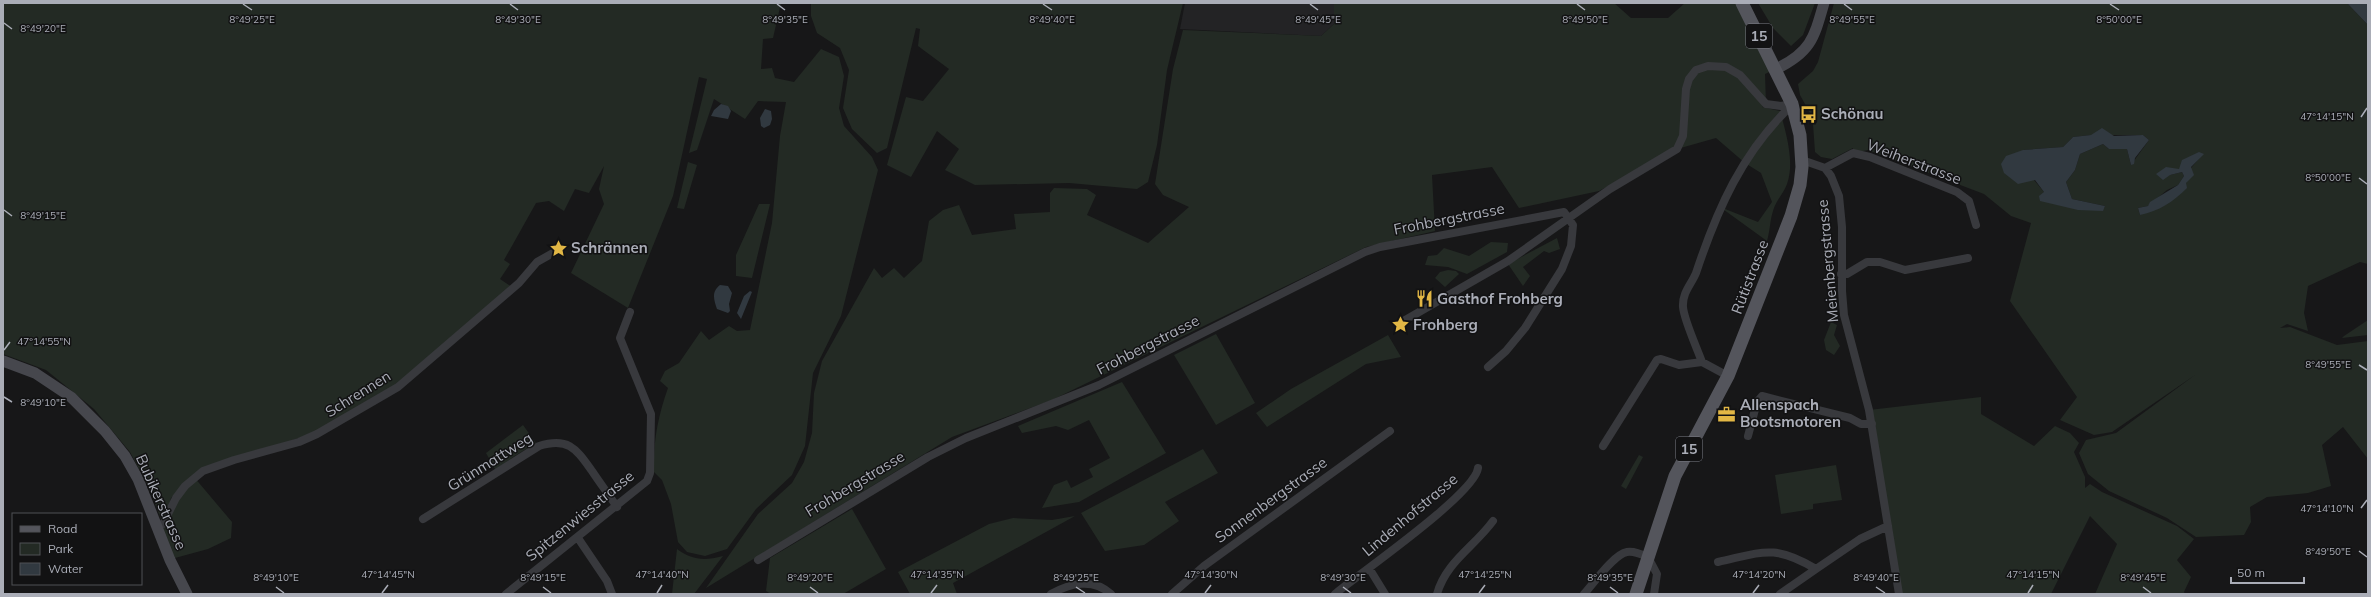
<svg xmlns="http://www.w3.org/2000/svg" width="2371" height="597" font-family="Mulish,sans-serif">
	<rect width="100%" height="100%" fill="#171718"/>
	<!-- built -->
	<path fill="#232325" d="M1185,3H1334V24L1321,36L1180,29Z"/>
	<!-- green -->
	<path fill="#232a24" fill-rule="evenodd" d="M3,3H781L773,38L763,39L761,69L772,68L775,78L794,82L821,49L839,57L844,76L839,108L844,126L872,157L878,170L841,316L813,373L805,446L792,475L756,509L727,549L705,556L687,552L678,542L671,504L662,480L654,472C653,442 658,416 668,388L660,381L665,371L679,363L701,331L709,340L729,326L737,331L750,330L772,223L780,136L786,102L758,101L745,119L714,99L697,150L689,153L707,79L699,77L673,196L628,308L571,273L604,204L599,189L604,166L589,193L575,189L564,211L549,201L536,203L504,260L510,264L500,279L512,287L397,385L318,432L202,469L171,498L168,510L161,519L148,486L130,452L94,409L46,370L3,354Z
		M811,3H1183L1167,70L1157,145L1148,182L1137,189L1069,183L975,185L945,170L959,149L937,131L911,177L887,165L906,97L923,101L949,69L918,46L920,29L916,28L887,148L877,153L852,129L843,108L849,70L840,48L817,33L811,16Z
		M1334,3H1614L1631,18H1668L1685,3H1742L1776,69L1765,74L1766,104L1762,107L1780,111C1786,133 1795,162 1787,184C1784,193 1776,200 1773,211C1770,220 1770,231 1767,241L1720,207L1758,222L1772,202L1761,173L1745,163L1716,138L1677,149L1599,191L1519,208L1492,167L1432,175L1435,231L1366,247L1052,400L952,437L706,588L758,514L792,483L804,462L812,433L814,393L822,361L874,268L882,278L894,268L904,278L922,261L929,221L943,210L959,205L972,235L1016,229L1014,214L1050,212V193L1054,188L1087,189L1096,195L1087,215L1148,243L1189,207L1163,195L1155,184L1173,69L1183,30L1321,36L1334,24Z
		M1758,3H1815L1803,35L1791,46L1773,28Z
		M1834,3H2347L2368,25V264L2360,262L2308,286L2304,313L2308,331L2287,324L2280,328L2290,327L2337,345L2368,341V459L2343,427L2322,445L2331,486L2308,493L2267,497L2250,507L2251,522L2244,535L2196,537L2167,518L2109,491L2088,474L2079,453L2086,440L2116,433L2195,375L2112,432L2094,435L2060,420L2077,397L2010,301L2031,223L2011,216L1984,194L1868,150L1853,153V148L1832,159L1821,157L1815,152L1813,124L1817,123L1816,114L1811,115L1800,95L1798,84L1813,71L1818,62ZM2091,135H2143L2149,140L2131,165L2127,149H2109L2103,144L2080,154L2075,170L2066,182L2072,199L2105,206L2102,211L2044,192L2034,180L2023,150L2063,147L2073,137ZM2203,154L2191,168L2186,183L2140,215L2138,208L2148,206L2167,190L2178,185L2184,176L2182,172L2170,175Z
		M688,162L697,165L684,209L677,208Z
		M759,204H770L752,278L736,276V255Z
		M1557,238L1560,249L1549,253L1544,251L1523,267L1530,276L1523,286L1508,264Z
		M1491,242L1508,243L1507,252L1467,274L1448,267L1425,265L1428,256L1437,255L1444,248L1469,256Z
		M1448,270L1456,271L1459,274L1445,287L1435,278L1440,272Z
		M2368,320V335L2342,338L2344,336Z
		M1831,322L1837,325L1834,335L1840,346L1834,355L1826,350L1824,340Z
		M1216,334L1255,403L1216,425L1174,355Z
		M1388,335L1401,357L1366,364L1267,427L1256,413L1291,389Z
		M1122,382L1166,453L1079,502L1042,508L1054,485L1067,480L1071,488L1093,477L1089,469L1110,458L1089,420L1068,430L1056,426L1022,433L1018,426Z
		M1981,397V414L2034,446L2055,426L2070,433L2079,443L2074,452L2085,477V488L2090,484L2102,492L2177,526L2194,539L2177,560L2191,577L2184,592L2185,594H2095L2117,544L2090,516L2051,594H1899L1869,410Z
		M523,425L536,443L513,457L498,469H495L486,453Z
		M1203,449L1218,473L1165,502L1179,521L1144,545L1105,551L1081,513Z
		M1639,455L1643,457L1626,489L1621,486Z
		M1836,465L1842,500L1813,504V509L1781,514L1775,475Z
		M194,477L232,522L231,538L208,549L175,558L157,527Z
		M852,509L886,569L843,594H771L766,591L770,558Z
		M1075,516L953,583L957,594H910L898,572L989,524L1013,518L1052,520Z
		M677,549C692,560 704,561 723,556L694,594H672Z"/>
	<!-- water -->
	<path fill="#313940" d="M2347,3H2368V25Z
		M721,104L728,106L731,111L728,119L711,116L714,110Z
		M765,109L771,111L772,119L770,125L764,128L761,126L760,118Z
		M2102,128L2114,136L2143,135L2149,140L2135,158L2134,164L2131,165L2127,149H2109L2103,144L2080,154L2075,170L2066,182L2072,199L2105,206L2103,211L2078,210L2040,201L2039,196L2044,192L2035,180L2018,184L2004,173L2001,164L2006,156L2023,150L2063,147L2073,137L2091,135Z
		M2199,152L2204,154L2191,167L2194,175L2186,183L2187,188C2173,202 2159,211 2140,215L2138,208L2148,206L2150,202L2178,185L2184,176L2182,172L2170,175L2163,180L2156,174L2166,167L2179,169L2182,160Z
		M720,285L728,286L732,293L729,304L730,311L728,313L717,309C714,300 711,292 720,285Z
		M750,291L752,292L741,319L737,313L744,296Z"/>
	<g fill="none" stroke-linecap="round" stroke-linejoin="round">
		<!-- street -->
		<path stroke="#38393d" stroke-width="8" d="M1802,160L1825,168L1831,176L1839,196L1842,227V291L1844,315L1869,410L1899,594
			M1825,168L1853,153L1870,157L1957,192L1969,201L1976,225
			M1841,274H1847L1867,262H1880L1905,270L1968,258
			M1400,323L1508,261L1610,189L1677,149L1683,136L1686,89L1689,79L1696,70L1708,66L1726,67L1740,75L1766,104L1781,106L1792,104
			M1702,362C1697,348 1684,320 1683,307C1682,293 1691,285 1696,273C1717,210 1742,152 1792,105
			M1748,436L1757,402L1762,396L1850,418L1861,424H1872
			M1603,446L1657,360L1661,359L1679,365L1702,362L1728,376
			M423,519L539,446C569,437 576,449 592,471C600,483 609,495 617,507
			M157,527L163,524L176,498L185,486L203,471L234,460L299,442L317,434L398,387L519,283L537,262L560,249
			M578,538L607,581L612,594
			M758,560L928,457L966,438L1099,385L1365,252L1380,247L1564,212L1573,225L1571,246L1562,269L1525,328L1506,351L1488,367
			M1718,562C1763,552 1774,544 1816,569L1860,539L1888,526
			M1369,568L1385,594
			M506,594L647,481L650,473L651,414L620,338L630,312
			M1051,594C1070,583 1093,578 1111,594
			M1172,594L1204,566L1390,431
			M1335,594C1360,573 1475,494 1478,468
			M1437,594C1446,562 1474,547 1493,521
			M1584,594C1593,584 1614,554 1627,552C1634,551 1641,554 1648,557L1657,574L1654,594
			M1780,594L1816,569"/>
		<!-- secondary -->
		<path stroke="#46474d" stroke-width="11" d="M1776,69C1811,52 1814,38 1824,3
			M3,361L35,373L71,397L105,431L125,456L138,479L170,560L187,594"/>
		<!-- primary -->
		<path stroke="#54555c" stroke-width="13" d="M1636,594L1675,476L1728,376L1791,216L1800,185L1802,167L1800,135L1792,104L1742,3"/>
	</g>
	<!-- ticks -->
	<path fill="none" stroke="#aaadb7" stroke-width="1.5" d="M243,4L252,10M510,4L518,10M777,4L785,10M1043,4L1052,10M1310,4L1318,10M1577,4L1585,10M1844,4L1852,10M2110,4L2119,10M4,23L12,29M2361,117L2367,108M2359,178L2367,184M4,210L12,216M4,350L10,342M2359,365L2367,370M4,397L12,402M2361,508L2367,500M2359,551L2367,557M276,587L284,593M543,587L551,593M810,587L818,593M1076,587L1085,593M1343,587L1351,593M1610,587L1618,593M1876,587L1885,593M2143,587L2151,593M382,593L388,585M657,593L662,585M931,593L937,585M1205,593L1211,585M1479,593L1485,585M1753,593L1759,585M2028,593L2033,585"/>
	<!-- icons -->
	<defs>
		<symbol id="bus-bare" viewBox="-9 -9 18 18"><path d="M-5-6H5V4H4V6H2V4H-2V6H-4V4H-5ZM-3.5-4V0h7V-4ZM-3.5 1.2v1.5H-2V1.2ZM2 1.2v1.5H3.5V1.2Z" fill="#e2b745" stroke="#121213" stroke-width="2.5" paint-order="stroke"/></symbol>
		<symbol id="sight-bare" viewBox="-9 -9 18 18"><path d="M0-6L1.8-2.2L6-1.7L2.9 1.2L3.7 5.4L0 3.3L-3.7 5.4L-2.9 1.2L-6-1.7L-1.8-2.2Z" fill="#e2b745" stroke="#121213" stroke-width="2.5" paint-order="stroke"/></symbol>
		<symbol id="restaurant-bare" viewBox="-9 -9 18 18"><path d="M-5-6h1v4h1v-4h1v4h1v-4h1v5L-1.5 .5V6h-2V.5L-5-1ZM5-6V6H3V1.5H1.5Q1.5-4 5-6Z" fill="#e2b745" stroke="#121213" stroke-width="2.5" paint-order="stroke"/></symbol>
		<symbol id="office-bare" viewBox="-9 -9 18 18"><path d="M-6-3h4V-5.5h4V-3h4V5H-6ZM-1-4.5V-3h2v-1.5ZM-6 0V1H6V0Z" fill="#e2b745" stroke="#121213" stroke-width="2.5" paint-order="stroke"/></symbol>
	</defs>
	<g fill-rule="evenodd">
		<use href="#bus-bare" x="1796" y="102" width="25" height="25"/>
		<use href="#sight-bare" x="546" y="236" width="25" height="25"/>
		<use href="#restaurant-bare" x="1412" y="286" width="25" height="25"/>
		<use href="#sight-bare" x="1388" y="312" width="25" height="25"/>
		<use href="#office-bare" x="1714" y="402" width="25" height="25"/>
	</g>
	<g text-anchor="middle" stroke-width="3" stroke-linejoin="round" paint-order="stroke">
		<!-- shield labels -->
		<g fill="#121213" stroke="#7c7e86" stroke-width="1">
			<rect x="1746" y="24" width="26" height="24" rx="3"/>
			<rect x="1676" y="437" width="26" height="24" rx="3"/>
		</g>
		<g font-size="14" font-weight="bold" fill="#aaadb7">
			<text x="1759" y="41">15</text>
			<text x="1689" y="454">15</text>
		</g>
		<!-- poi labels -->
		<g font-size="15" font-weight="bold" fill="#aaadb7" stroke="#121213" text-anchor="start">
			<text x="1821" y="119">Schönau</text>
			<text x="571" y="253">Schrännen</text>
			<text x="1437" y="304">Gasthof Frohberg</text>
			<text x="1413" y="330">Frohberg</text>
			<text x="1740" y="410">Allenspach<tspan x="1740" dy="17">Bootsmotoren</tspan></text>
		</g>
		<!-- street labels -->
		<g font-size="15" fill="#aaadb7" stroke="#121213">
			<text transform="translate(1914 162) rotate(21)" y="5">Weiherstrasse</text>
			<text transform="translate(1449 219) rotate(-11)" y="5">Frohbergstrasse</text>
			<text transform="translate(1828 261) rotate(-95)" y="5">Meienbergstrasse</text>
			<text transform="translate(1750 277) rotate(-69)" y="5">Rütistrasse</text>
			<text transform="translate(1148 345) rotate(-27)" y="5">Frohbergstrasse</text>
			<text transform="translate(358 394) rotate(-32)" y="5">Schrennen</text>
			<text transform="translate(490 462) rotate(-32)" y="5">Grünmattweg</text>
			<text transform="translate(855 484) rotate(-31)" y="5">Frohbergstrasse</text>
			<text transform="translate(1271 500) rotate(-36)" y="5">Sonnenbergstrasse</text>
			<text transform="translate(161 502) rotate(66)" y="5">Bubikerstrasse</text>
			<text transform="translate(1410 515) rotate(-40)" y="5">Lindenhofstrasse</text>
			<text transform="translate(580 516) rotate(-39)" y="5">Spitzenwiesstrasse</text>
		</g>
	</g>
	<g font-size="10" text-anchor="middle" fill="#aaadb7" stroke="#121213" stroke-width="3" stroke-linejoin="round" paint-order="stroke">
		<text x="252" y="23">8°49'25"E</text>
		<text x="518" y="23">8°49'30"E</text>
		<text x="785" y="23">8°49'35"E</text>
		<text x="1052" y="23">8°49'40"E</text>
		<text x="1318" y="23">8°49'45"E</text>
		<text x="1585" y="23">8°49'50"E</text>
		<text x="1852" y="23">8°49'55"E</text>
		<text x="2119" y="23">8°50'00"E</text>
		<text x="43" y="32">8°49'20"E</text>
		<text x="2327" y="120">47°14'15"N</text>
		<text x="2328" y="181">8°50'00"E</text>
		<text x="43" y="219">8°49'15"E</text>
		<text x="44" y="345">47°14'55"N</text>
		<text x="2328" y="368">8°49'55"E</text>
		<text x="43" y="406">8°49'10"E</text>
		<text x="2327" y="512">47°14'10"N</text>
		<text x="2328" y="555">8°49'50"E</text>
		<text x="388" y="578">47°14'45"N</text>
		<text x="662" y="578">47°14'40"N</text>
		<text x="937" y="578">47°14'35"N</text>
		<text x="1211" y="578">47°14'30"N</text>
		<text x="1485" y="578">47°14'25"N</text>
		<text x="1759" y="578">47°14'20"N</text>
		<text x="2033" y="578">47°14'15"N</text>
		<text x="276" y="581">8°49'10"E</text>
		<text x="543" y="581">8°49'15"E</text>
		<text x="810" y="581">8°49'20"E</text>
		<text x="1076" y="581">8°49'25"E</text>
		<text x="1343" y="581">8°49'30"E</text>
		<text x="1610" y="581">8°49'35"E</text>
		<text x="1876" y="581">8°49'40"E</text>
		<text x="2143" y="581">8°49'45"E</text>
	</g>
	<!-- border -->
	<rect width="2371" height="597" fill="none" stroke="#aaadb7" stroke-width="8"/>
	<!-- legend -->
	<rect x="12" y="513" width="130" height="72" fill="#121213" stroke="#4f5055"/>
	<rect x="20" y="526" width="20" height="6" fill="#54555c" stroke="#4f5055"/>
	<text x="48" y="533" font-size="12" fill="#aaadb7">Road</text>
	<rect x="20" y="543" width="20" height="12" fill="#232a24" stroke="#4f5055"/>
	<text x="48" y="553" font-size="12" fill="#aaadb7">Park</text>
	<rect x="20" y="563" width="20" height="12" fill="#313940" stroke="#4f5055"/>
	<text x="48" y="573" font-size="12" fill="#aaadb7">Water</text>
	<!-- scale -->
	<path d="M2231 577v6h73v-6" fill="none" stroke="#aaadb7" stroke-width="2"/>
	<text x="2237" y="577" font-size="12" fill="#aaadb7" stroke="#121213" stroke-width="3" paint-order="stroke">50 m</text>
</svg>
